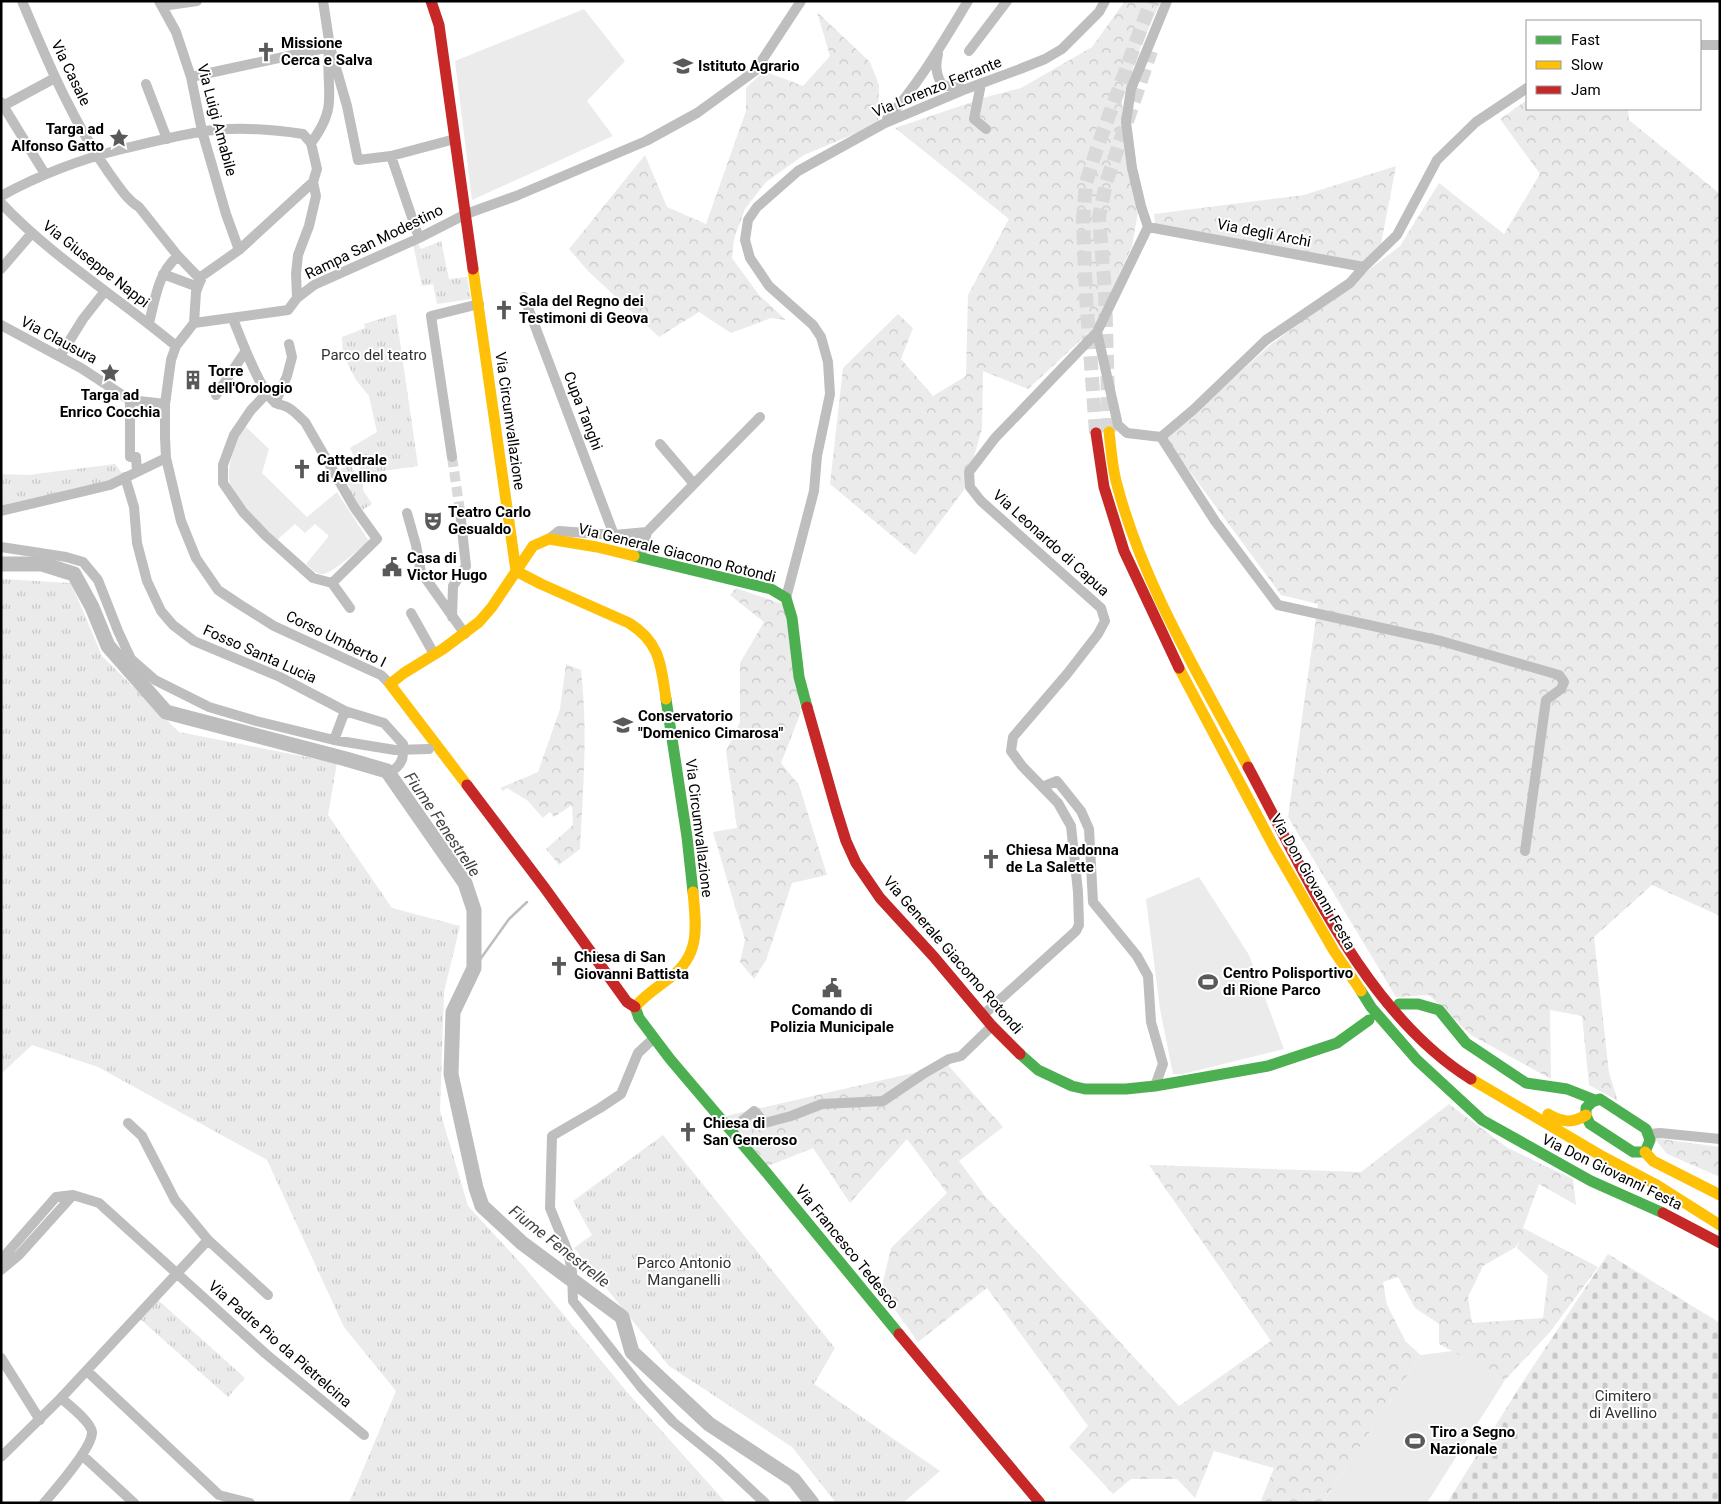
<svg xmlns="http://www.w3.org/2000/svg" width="1721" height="1504" font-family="Roboto,sans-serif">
	<defs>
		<pattern id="forest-crowns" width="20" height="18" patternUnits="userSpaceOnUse" patternTransform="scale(1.25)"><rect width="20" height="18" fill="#ebebeb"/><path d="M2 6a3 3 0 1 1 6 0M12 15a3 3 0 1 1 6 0" fill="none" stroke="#c8c8c8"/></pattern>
		<pattern id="cemetery-stones" width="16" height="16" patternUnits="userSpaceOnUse" patternTransform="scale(1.25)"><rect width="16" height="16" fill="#ebebeb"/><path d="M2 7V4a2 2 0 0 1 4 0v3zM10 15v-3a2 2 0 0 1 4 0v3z" fill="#c8c8c8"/></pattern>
		<pattern id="park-tufts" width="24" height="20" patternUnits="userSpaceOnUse" patternTransform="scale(1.25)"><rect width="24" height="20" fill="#ebebeb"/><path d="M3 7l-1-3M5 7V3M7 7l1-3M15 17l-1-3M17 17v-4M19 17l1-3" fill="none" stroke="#c8c8c8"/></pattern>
	</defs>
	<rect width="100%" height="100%" fill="#fff"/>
	<!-- grass -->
	<path fill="#ebebeb" d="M584,9L625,61L587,101L613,136L472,200L455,61Z
		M244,426L246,427L269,449L262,473L307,517L337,492L369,541C360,548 333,573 323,574C316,575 311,568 306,564L329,536L315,524L305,533L295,524L277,540C263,525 240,505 231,486C224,470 236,441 244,426Z
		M1199,877L1249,955L1284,1049L1183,1074H1173L1160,1009L1146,899Z
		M1452,1351L1505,1380L1427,1503H1322L1421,1355Z"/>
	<!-- forest -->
	<path fill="url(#forest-crowns)" fill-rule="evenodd" d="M1125,1H1161L1142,43L1122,100L1125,145L1138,212L1132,246L1096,326L1028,389L983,371L982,429L964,490L915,555L830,484L843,368L898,314L913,328L901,359L933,396L966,376L968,295L1009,219L895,128L990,96L1021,88L1092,47Z
		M817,12L870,62L879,85L878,124L804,155L766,182L745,209L734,239L732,258L759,295L786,320L771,318L731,333L699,312L659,337L588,271L569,249L645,155L667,207L706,224L746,111V88L764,71L803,86L830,56Z
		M1527,100V109H1628L1629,120L1720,194V916L1652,885L1594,937L1609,1073L1618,1101L1589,1085L1582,1016L1550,1010L1551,1079L1471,1035L1429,995L1396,997L1288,817L1318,604L1281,595L1166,439L1269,346L1400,246L1439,183L1504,234L1540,174L1500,119Z
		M1396,166L1381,244L1363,262L1155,225L1154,214L1304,195Z
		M736,588L785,605L801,712L781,763L799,785L827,875L792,883L766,960L754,979L740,962L745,940L713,832L737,828L726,751L740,722V663L764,622L730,595Z
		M566,664L581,670C588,730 583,789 580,849L559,865L546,849L573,825L572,805L554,817L550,812L543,818L528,801L507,788L503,791L500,788L538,772L560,709Z
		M948,1065L1003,1127L959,1161L985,1196L1179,1406L1271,1341L1149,1165L1361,1172L1449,1104L1508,1148L1573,1179L1576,1205L1539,1184L1523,1228L1598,1267L1550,1332L1505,1380L1439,1344V1324L1415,1308L1398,1277L1383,1282L1387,1305L1406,1342L1421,1355L1322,1503H1260L1274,1468L1214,1451L1195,1498L1177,1479H1131L1113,1494L1069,1447L1088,1426L987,1288L918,1342L881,1290L891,1248L947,1193L907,1139L850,1203L813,1148L768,1166L726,1116ZM1519,1240L1517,1248L1548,1276L1543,1318L1472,1323L1468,1297L1483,1266L1516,1247Z
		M1654,1138L1720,1147V1177L1667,1154Z"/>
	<!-- cemetery -->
	<path fill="url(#cemetery-stones)" d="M1608,1254L1720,1323V1503H1447L1524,1380Z"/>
	<!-- park -->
	<path fill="url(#park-tufts)" d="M441,241L449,279L467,277L471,299L437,304L433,284L422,286L413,244L417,242L421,249Z
		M396,314L418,466L363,474L350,448L377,432L369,396L356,380L343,355L342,337L365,328L364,324Z
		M115,464L125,477L1,511V474L28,475Z
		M350,464L358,478L363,482V490L372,504L361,511L350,491V486L345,483L338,471Z
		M1,579L71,583L102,656L179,732L337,763L328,815L392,908L460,926L444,992L440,1111L468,1206L526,1269L627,1392L726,1503H349L396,1391L344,1327L267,1160L98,1067L32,1045L1,1074Z
		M663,1135L835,1348L814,1384L940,1471L903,1503H836L792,1447L669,1366L574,1248L592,1235L573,1201Z
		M157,1299L245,1378L228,1397L140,1319Z"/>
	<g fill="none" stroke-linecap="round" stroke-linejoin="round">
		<!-- stream -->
		<path stroke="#bdbdbd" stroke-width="2.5" d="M474,968L509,919L527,902"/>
		<!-- river -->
		<path stroke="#bdbdbd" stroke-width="15" d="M1,564H42L74,574L92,607L108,646L166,712L346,759L387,771L465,883L474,910V968L453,1012L451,1074L476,1188L482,1206L522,1243L622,1317L632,1352L709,1424L794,1480L812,1503"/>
		<!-- street-tunnel -->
		<path stroke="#d9d9d9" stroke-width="10" stroke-dasharray="10 5" stroke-linecap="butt" d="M452,457L460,511"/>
		<!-- secondary-tunnel -->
		<path stroke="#d9d9d9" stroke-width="14" stroke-dasharray="14 7" stroke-linecap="butt" d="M1109,432L1105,292L1099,217L1106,183L1151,51
			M1096,433L1086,295L1083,220L1086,183L1096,151L1151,1"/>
		<!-- street -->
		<path stroke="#bebebe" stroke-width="10" d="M22,1C47,60 72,121 109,173C118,185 126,199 139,207L178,256L201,280
			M159,1L176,32L191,77L202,131L226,214L239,250
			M323,1L330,47L347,106L358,160L391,156L419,238
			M162,6L197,1
			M1700,45H1720
			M969,51L1007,1
			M938,54C935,66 936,74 942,85L964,89
			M191,77L330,47
			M146,84L167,139
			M981,84L974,119L986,129
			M1,102L45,174
			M1,107L55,78
			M887,119C919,84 943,42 968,1
			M311,143C320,131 329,116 329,100C330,84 327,69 329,52
			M391,156L455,139
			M1,196C41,174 78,160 122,149C148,143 174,136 200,132C234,126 270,129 303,134L311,143L317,169L313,182L316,196L309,226L298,255L296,274L297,298
			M1,203C53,258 118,297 176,346
			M1148,227L1097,332L1118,425L1127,433L1161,437L1193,410L1266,340L1350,283L1364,267
			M1148,227L1364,267L1397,235L1437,160L1476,122L1527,88
			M1148,227L1141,206L1132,168L1126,122L1131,89L1167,1
			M1,269L32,233
			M163,274L198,287
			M524,297L614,535
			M233,319C240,336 261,394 276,403C279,405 284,405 287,407C294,410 299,417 305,422L354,507L377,539L332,583L313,578L266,536L243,512L223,483V465L234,435L251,410L267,393
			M149,323C155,300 158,272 178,256
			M194,323L288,310L297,298L314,285L419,238L466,214L516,196L646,141L697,113L755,71L801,1
			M194,323L176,346L171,360L165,404V437L166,458L181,521L196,558L218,590L239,604L274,626L374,672L381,675L390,684
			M194,323L196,292L202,276L239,250L313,182
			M1,325L81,368L130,400L165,404
			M60,356L83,319L105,291
			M216,395L245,352
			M130,400V457H136L137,471
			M275,403L287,376L292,357L289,344
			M1161,437L1215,521L1278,605L1441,641L1559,675L1564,682L1561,689L1546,700L1525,851
			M452,457L431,316L479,304
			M125,477L134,507L137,543L147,581L161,611L173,625L194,641L280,677L345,711
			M694,484L760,417
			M1,511L110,485L166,458
			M407,513L416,545L421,572L465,634
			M549,539L559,531L614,535L647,532
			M1,547L66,557L83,562L98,580L118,631L131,659L155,680L209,707L256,721L334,740L346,742
			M641,558L647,532L694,484L660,444
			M332,583L350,608
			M786,598L814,491L817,456L830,394L828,362L821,337L813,325L769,286L750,258L745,240L748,220L757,207L798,171L883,124L966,89L1020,69L1045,59L1062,49L1099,12L1105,1
			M411,613L434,654
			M452,617L453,586L466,566L460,511
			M334,740L345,711L384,723L403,744C403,755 404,761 396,768
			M1042,787L1057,781L1081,811L1089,829L1093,902L1137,956L1148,976L1151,1022L1163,1064L1155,1086
			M983,1015L1076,931L1079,925L1078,892L1071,826L1058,803L1022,766L1011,751L1013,737L1067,674L1098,634L1105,621L1101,608L981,501L970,487L969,472L995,438L1097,332
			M654,1038L638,1053L621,1094L600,1108L552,1136L550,1208L568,1252L572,1272L573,1301L640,1386L673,1422L717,1458L765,1503
			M128,1123L142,1136L175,1200L208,1240L268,1295
			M731,1130L754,1111L765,1123L791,1116L822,1104L883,1101L923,1074L949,1059L961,1056L992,1026
			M1650,1134L1660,1133L1720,1139
			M1,1260L56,1197L73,1195
			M1,1270L19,1255L73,1195L99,1203L266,1354L364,1435
			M1,1358L40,1420
			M87,1371L219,1495L250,1503
			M82,1455L134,1503
			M1,1457L61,1398L208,1240
			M44,1503C55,1490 93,1447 92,1432C91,1422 69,1405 61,1398"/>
		<!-- fast -->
		<path stroke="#4caf50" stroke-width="11" d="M634,556L771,589L786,598L792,618L799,677L807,707
			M666,699L687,837L693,892
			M1361,991L1371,1007L1417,1060L1482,1120L1591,1181L1663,1213
			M1399,1004H1418L1439,1010L1466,1043L1526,1083L1567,1089L1595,1100
			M635,1007L639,1018L670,1059L766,1172L899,1334
			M1020,1054L1038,1070L1072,1086L1085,1089H1126L1155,1086L1268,1066L1337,1043L1369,1020
			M1600,1099L1646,1129L1650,1140L1645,1152H1633L1590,1124L1586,1116V1108L1592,1102Z"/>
		<!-- slow -->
		<path stroke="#ffc107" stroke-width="11" d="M473,269L516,571
			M1109,432C1111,448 1112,465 1116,481C1142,583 1199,675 1248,767
			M516,571L541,584L629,623C661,643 661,666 666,699
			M1179,668L1274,847L1334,951L1361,991
			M467,785L390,684L404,673L443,649L479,622L492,607L533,546L549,539L597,547L634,556
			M635,1007C645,995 658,987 671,977C701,954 696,926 693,892
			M1471,1079L1600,1155L1655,1184L1720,1225
			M1548,1114C1562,1122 1572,1124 1586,1115
			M1645,1152L1653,1161L1720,1195"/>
		<!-- jam -->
		<path stroke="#c62828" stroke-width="11" d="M431,1L439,25L473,269
			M1096,433L1104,487L1124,551L1179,668
			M807,707L836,809L846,841L856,863L880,898L934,957L992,1026L1020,1054
			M1248,767C1305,873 1366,1014 1471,1079
			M467,785L544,887L627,1002L635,1007
			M1663,1213L1720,1243
			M899,1334L1040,1503"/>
		<!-- street-bridge -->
		<path stroke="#bebebe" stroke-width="10" d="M346,742L395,750L429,749"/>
	</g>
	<!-- icons -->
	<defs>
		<symbol id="church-bare" viewBox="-9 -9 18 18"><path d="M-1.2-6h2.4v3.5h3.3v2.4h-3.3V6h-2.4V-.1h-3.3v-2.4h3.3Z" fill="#595959" stroke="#fff" stroke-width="2.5" paint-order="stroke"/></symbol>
		<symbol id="school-bare" viewBox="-9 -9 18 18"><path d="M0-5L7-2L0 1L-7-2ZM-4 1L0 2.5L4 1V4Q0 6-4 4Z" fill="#595959" stroke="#fff" stroke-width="2.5" paint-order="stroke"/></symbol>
		<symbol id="sight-bare" viewBox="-9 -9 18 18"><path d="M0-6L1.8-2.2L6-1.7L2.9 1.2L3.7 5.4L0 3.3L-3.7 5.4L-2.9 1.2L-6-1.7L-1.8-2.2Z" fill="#595959" stroke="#fff" stroke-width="2.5" paint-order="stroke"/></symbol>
		<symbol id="building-bare" viewBox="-9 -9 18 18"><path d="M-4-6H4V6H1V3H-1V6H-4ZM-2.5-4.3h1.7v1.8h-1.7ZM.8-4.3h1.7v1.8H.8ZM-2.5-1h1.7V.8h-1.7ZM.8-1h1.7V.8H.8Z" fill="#595959" stroke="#fff" stroke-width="2.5" paint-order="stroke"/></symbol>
		<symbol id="theatre-bare" viewBox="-9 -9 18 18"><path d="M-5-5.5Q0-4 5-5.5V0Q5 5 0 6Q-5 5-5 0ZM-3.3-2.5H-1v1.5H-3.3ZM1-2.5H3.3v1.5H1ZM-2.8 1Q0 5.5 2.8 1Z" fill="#595959" stroke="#fff" stroke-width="2.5" paint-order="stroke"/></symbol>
		<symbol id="civic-bare" viewBox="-9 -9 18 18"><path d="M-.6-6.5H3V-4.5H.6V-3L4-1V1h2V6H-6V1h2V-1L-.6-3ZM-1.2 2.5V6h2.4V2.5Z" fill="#595959" stroke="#fff" stroke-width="2.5" paint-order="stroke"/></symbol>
		<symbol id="university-bare" viewBox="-9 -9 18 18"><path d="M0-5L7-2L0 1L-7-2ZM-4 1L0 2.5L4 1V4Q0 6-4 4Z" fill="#595959" stroke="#fff" stroke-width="2.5" paint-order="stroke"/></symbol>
		<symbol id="stadium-bare" viewBox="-9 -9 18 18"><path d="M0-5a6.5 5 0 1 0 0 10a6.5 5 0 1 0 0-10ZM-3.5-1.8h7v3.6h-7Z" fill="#595959" stroke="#fff" stroke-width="2.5" paint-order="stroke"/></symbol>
	</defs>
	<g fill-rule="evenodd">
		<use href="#church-bare" x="252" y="38" width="28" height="28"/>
		<use href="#school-bare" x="669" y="52" width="28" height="28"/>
		<use href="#sight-bare" x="105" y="124" width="28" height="28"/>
		<use href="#church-bare" x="490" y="296" width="28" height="28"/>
		<use href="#sight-bare" x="96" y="359" width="28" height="28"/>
		<use href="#building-bare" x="179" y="366" width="28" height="28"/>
		<use href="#church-bare" x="288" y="455" width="28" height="28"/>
		<use href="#theatre-bare" x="419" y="507" width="28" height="28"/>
		<use href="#civic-bare" x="378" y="553" width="28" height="28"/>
		<use href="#university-bare" x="609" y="711" width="28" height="28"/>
		<use href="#church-bare" x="977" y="845" width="28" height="28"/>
		<use href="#church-bare" x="545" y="952" width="28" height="28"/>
		<use href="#stadium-bare" x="1194" y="968" width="28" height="28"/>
		<use href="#civic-bare" x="818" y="974" width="28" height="28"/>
		<use href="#church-bare" x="674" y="1118" width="28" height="28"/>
		<use href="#stadium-bare" x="1401" y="1427" width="28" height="28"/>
	</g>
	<g text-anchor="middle" stroke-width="4" stroke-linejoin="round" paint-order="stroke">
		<!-- poi labels -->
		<g font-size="15" font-weight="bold" fill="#000" stroke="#fff" text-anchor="start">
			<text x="281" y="48">Missione<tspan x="281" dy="17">Cerca e Salva</tspan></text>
			<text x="698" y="71">Istituto Agrario</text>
			<text x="104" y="134" text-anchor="end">Targa ad<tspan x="104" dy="17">Alfonso Gatto</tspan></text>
			<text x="519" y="306">Sala del Regno dei<tspan x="519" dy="17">Testimoni di Geova</tspan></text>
			<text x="208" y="376">Torre<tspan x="208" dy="17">dell'Orologio</tspan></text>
			<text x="110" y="400" text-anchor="middle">Targa ad<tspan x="110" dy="17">Enrico Cocchia</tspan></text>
			<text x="317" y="465">Cattedrale<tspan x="317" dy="17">di Avellino</tspan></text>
			<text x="448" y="517">Teatro Carlo<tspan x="448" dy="17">Gesualdo</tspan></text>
			<text x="407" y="563">Casa di<tspan x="407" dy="17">Victor Hugo</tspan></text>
			<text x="638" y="721">Conservatorio<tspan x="638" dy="17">"Domenico Cimarosa"</tspan></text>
			<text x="1006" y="855">Chiesa Madonna<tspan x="1006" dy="17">de La Salette</tspan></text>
			<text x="574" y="962">Chiesa di San<tspan x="574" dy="17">Giovanni Battista</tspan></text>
			<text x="1223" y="978">Centro Polisportivo<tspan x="1223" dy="17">di Rione Parco</tspan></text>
			<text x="832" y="1015" text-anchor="middle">Comando di<tspan x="832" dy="17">Polizia Municipale</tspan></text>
			<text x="703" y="1128">Chiesa di<tspan x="703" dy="17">San Generoso</tspan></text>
			<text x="1430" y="1437">Tiro a Segno<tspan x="1430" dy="17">Nazionale</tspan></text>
		</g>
		<!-- street labels -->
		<g font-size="15" fill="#000" stroke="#fff">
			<text transform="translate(71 73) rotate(64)" y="5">Via Casale</text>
			<text transform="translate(937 87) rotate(-22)" y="5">Via Lorenzo Ferrante</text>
			<text transform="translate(217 120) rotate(75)" y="5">Via Luigi Amabile</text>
			<text transform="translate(1264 233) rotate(11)" y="5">Via degli Archi</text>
			<text transform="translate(374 242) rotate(-26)" y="5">Rampa San Modestino</text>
			<text transform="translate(96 264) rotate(38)" y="5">Via Giuseppe Nappi</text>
			<text transform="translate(59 340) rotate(28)" y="5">Via Clausura</text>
			<text transform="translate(583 411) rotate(69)" y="5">Cupa Tanghi</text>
			<text transform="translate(510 421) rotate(82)" y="5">Via Circumvallazione</text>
			<text transform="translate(1051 543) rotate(42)" y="5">Via Leonardo di Capua</text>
			<text transform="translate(677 553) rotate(14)" y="5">Via Generale Giacomo Rotondi</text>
			<text transform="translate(336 639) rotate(26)" y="5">Corso Umberto I</text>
			<text transform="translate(260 654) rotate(24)" y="5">Fosso Santa Lucia</text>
			<text transform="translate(699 828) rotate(83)" y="5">Via Circumvallazione</text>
			<text transform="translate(1313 882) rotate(60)" y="5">Via Don Giovanni Festa</text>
			<text transform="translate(953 955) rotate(49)" y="5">Via Generale Giacomo Rotondi</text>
			<text transform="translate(1612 1172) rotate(26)" y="5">Via Don Giovanni Festa</text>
			<text transform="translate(847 1247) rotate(51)" y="5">Via Francesco Tedesco</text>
			<text transform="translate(280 1344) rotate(41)" y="5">Via Padre Pio da Pietrelcina</text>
		</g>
		<!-- park labels -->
		<g font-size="15" fill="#313131" stroke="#fff">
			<text x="374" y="360">Parco del teatro</text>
			<text x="684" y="1268">Parco Antonio<tspan x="684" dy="17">Manganelli</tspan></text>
			<text x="1623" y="1401">Cimitero<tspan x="1623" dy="17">di Avellino</tspan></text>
		</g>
		<!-- water labels -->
		<g font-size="16" font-style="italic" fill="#424242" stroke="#fff">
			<text transform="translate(443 824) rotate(56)" y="6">Fiume Fenestrelle</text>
			<text transform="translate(560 1246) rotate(38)" y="6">Fiume Fenestrelle</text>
		</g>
	</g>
	<!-- border -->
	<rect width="1721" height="1504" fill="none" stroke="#000000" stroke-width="5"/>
	<!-- legend -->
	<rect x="1526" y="20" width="175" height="90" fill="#ffffff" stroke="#999999"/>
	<rect x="1536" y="36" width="25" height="8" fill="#4caf50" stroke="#999999"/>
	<text x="1571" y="45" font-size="15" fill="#000000">Fast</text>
	<rect x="1536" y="61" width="25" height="8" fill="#ffc107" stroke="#999999"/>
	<text x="1571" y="70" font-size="15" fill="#000000">Slow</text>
	<rect x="1536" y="86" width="25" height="8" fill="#c62828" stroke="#999999"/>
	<text x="1571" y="95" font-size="15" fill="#000000">Jam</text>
</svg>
